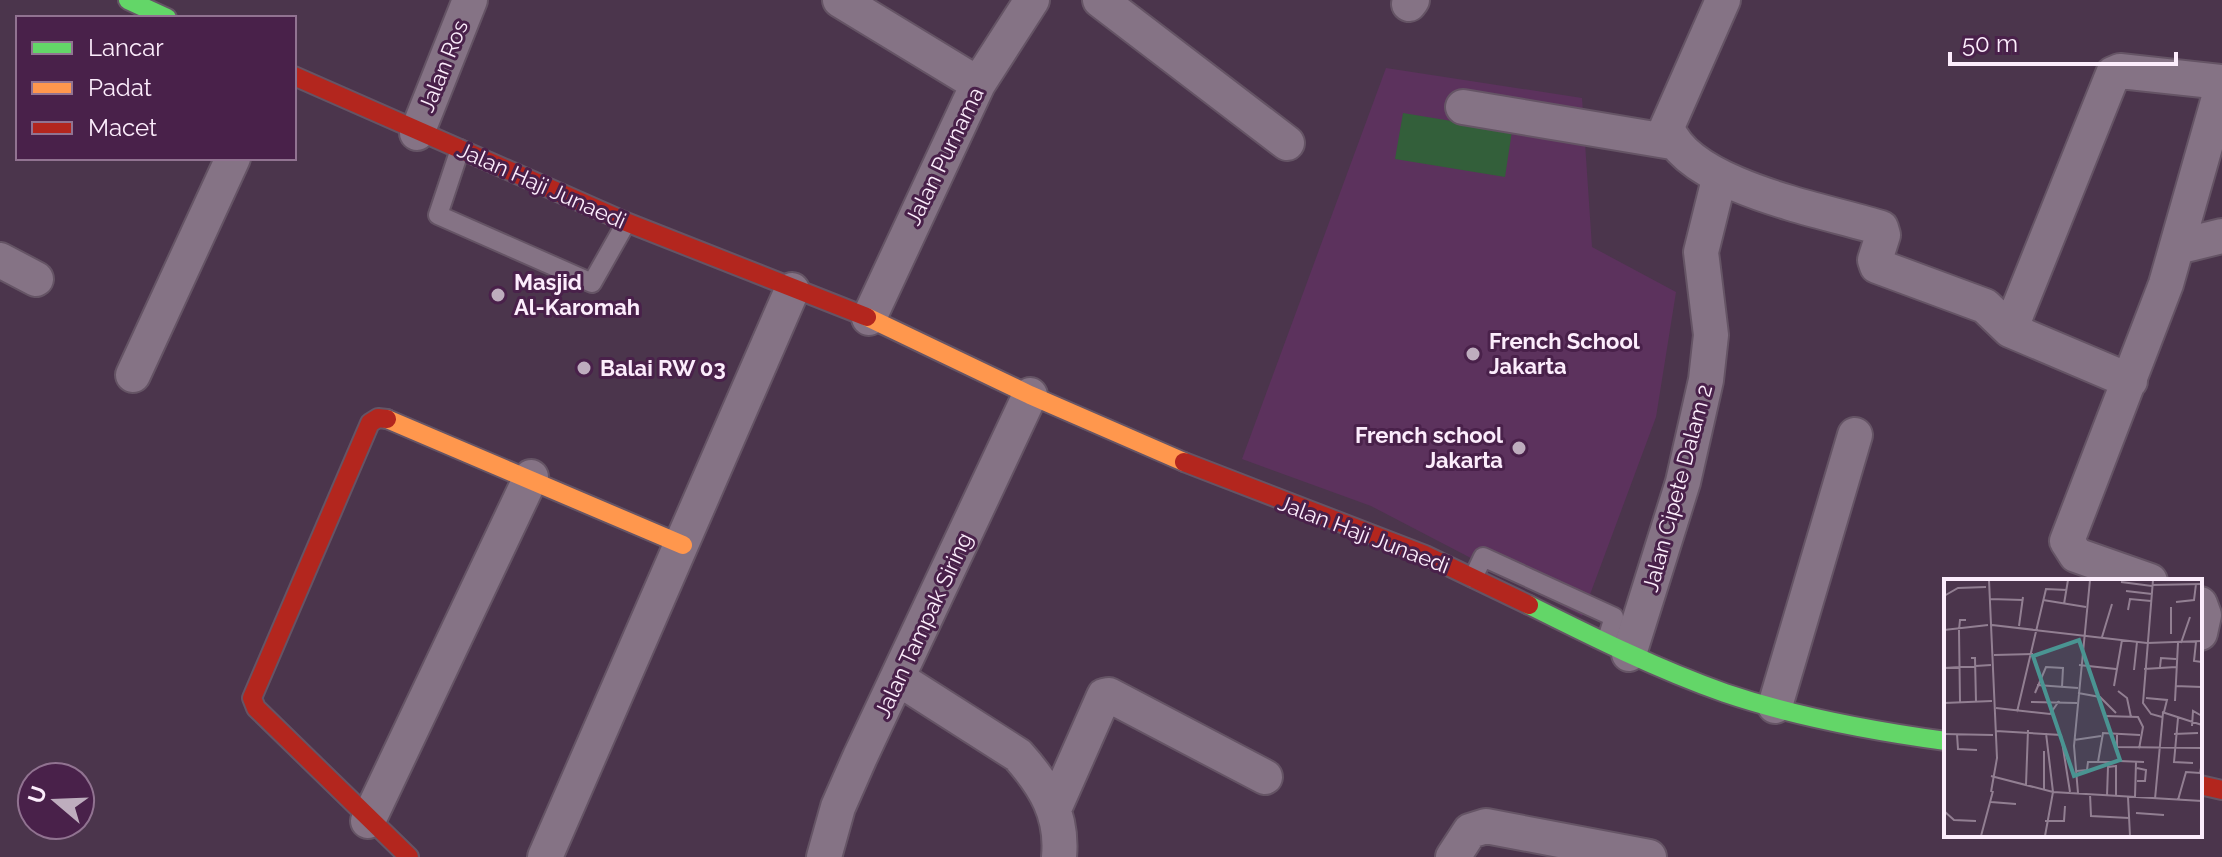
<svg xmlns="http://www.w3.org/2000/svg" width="2222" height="857" font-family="Raleway,sans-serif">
	<rect width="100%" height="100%" fill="#4b354c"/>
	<!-- built -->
	<path fill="#5c325d" d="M1386,68L1582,98L1592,247L1676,292L1656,417L1582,616L1371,506L1242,459Z"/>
	<!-- water -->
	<path fill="#335f3a" d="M1403,113L1512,131L1505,177L1395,159Z"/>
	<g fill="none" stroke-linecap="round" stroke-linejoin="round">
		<defs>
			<path id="lane" d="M460,149L438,215L592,283L626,223
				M1473,578L1483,557L1614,617L1606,642"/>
			<path id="street" d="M840,0L978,84
				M1100,0L1287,143
				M1723,0L1667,127C1688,187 1823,210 1881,228L1883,235L1875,260L1877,266L1985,306L2010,330L2130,381
				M1409,4L1412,0
				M1463,107L1672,142
				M417,133L470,0
				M2177,247L2222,236
				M0,260L36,279
				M869,318L978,84L1032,0
				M2010,330L2113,74L2120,71L2222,82
				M133,375L233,158
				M2150,581L2076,555L2067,541L2166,284L2222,87
				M2200,604L2204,615L2200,633
				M1629,654L1683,482L1706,380L1711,335L1701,252L1719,179
				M899,679L1018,755C1045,785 1063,815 1059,857
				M1775,706L1855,435
				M1055,807L1104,696L1109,695L1265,777
				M368,821L531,477
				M545,857L792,290
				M824,857L838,807L860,757L1030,395
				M1453,857L1470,831L1486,826L1649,857"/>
			<path id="fast" d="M128,0L167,18
				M1529,605C1593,637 1657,669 1725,693C1796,717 1872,731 1946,741"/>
			<path id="slow" d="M867,317L1030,395L1184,462
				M387,419L683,545"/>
			<path id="jam" d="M294,76L626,222L867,317
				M387,419L378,418L370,423L252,698L256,708L409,857
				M1184,462L1425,555L1529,605
				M2200,785L2222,790"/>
		</defs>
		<!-- lane casing -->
		<use href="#lane" stroke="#655465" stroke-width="22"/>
		<!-- street casing -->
		<use href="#street" stroke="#655465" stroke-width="38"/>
		<!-- fast casing -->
		<use href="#fast" stroke="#655465" stroke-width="22"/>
		<!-- slow casing -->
		<use href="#slow" stroke="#655465" stroke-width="22"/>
		<!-- jam casing -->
		<use href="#jam" stroke="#655465" stroke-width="22"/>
		<!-- lane -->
		<use href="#lane" stroke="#857385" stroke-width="18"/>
		<!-- street -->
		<use href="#street" stroke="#857385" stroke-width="34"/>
		<!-- fast -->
		<use href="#fast" stroke="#63d668" stroke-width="18"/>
		<!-- slow -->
		<use href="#slow" stroke="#ff974d" stroke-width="18"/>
		<!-- jam -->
		<use href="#jam" stroke="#b3261e" stroke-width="18"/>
	</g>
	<!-- markers -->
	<g fill="#beadbe" stroke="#49214a" stroke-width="3">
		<circle cx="498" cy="295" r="8"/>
		<circle cx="1473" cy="354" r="8"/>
		<circle cx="584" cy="368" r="8"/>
		<circle cx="1519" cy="448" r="8"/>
	</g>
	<g text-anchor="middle" stroke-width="6" stroke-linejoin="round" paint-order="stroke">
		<!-- street labels -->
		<g font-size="22" fill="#fcedfc" stroke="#49214a">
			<text transform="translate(443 66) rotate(-68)" y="8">Jalan Ros</text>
			<text transform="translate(944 156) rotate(-64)" y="8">Jalan Purnama</text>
			<text transform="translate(542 185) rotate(24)" y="8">Jalan Haji Junaedi</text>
			<text transform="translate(1677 488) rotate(-75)" y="8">Jalan Cipete Dalam 2</text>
			<text transform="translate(1364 534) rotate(21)" y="8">Jalan Haji Junaedi</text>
			<text transform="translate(923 625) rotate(-65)" y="8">Jalan Tampak Siring</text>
		</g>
		<!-- poi labels -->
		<g font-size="22" font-weight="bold" fill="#fcedfc" stroke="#49214a" text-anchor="start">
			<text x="514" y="290">Masjid<tspan x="514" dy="25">Al-Karomah</tspan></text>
			<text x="1489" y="349">French School<tspan x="1489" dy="25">Jakarta</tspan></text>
			<text x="600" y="376">Balai RW 03</text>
			<text x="1503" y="443" text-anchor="end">French school<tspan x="1503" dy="25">Jakarta</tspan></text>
		</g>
	</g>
	<!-- overview -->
	<g transform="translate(1944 579)">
		<rect width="258" height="258" fill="#4b354c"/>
		<path fill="none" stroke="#927f92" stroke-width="2" d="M45,1L53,179L47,213M209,1L199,124L207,135L218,138M177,3L208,7M208,6L258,5M182,12L208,15M0,17L14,9L42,8M46,20L79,21M99,21L142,28M232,23L250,21L252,5M120,25L124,1M184,31L186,20L207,22M48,46L203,64L258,62M75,47L79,18M0,51L44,46M227,55V28M158,58L168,25M252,63L250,82L258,83M237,64L246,38M50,76L89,75M27,79H31L32,123M135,86L172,90M216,88L217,79L232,80M0,89L47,86M200,90L232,88M190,91L193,63M93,106L134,109M170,107L178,61M231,107L258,108M174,112L183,119L187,138M91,114L102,88L119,89L118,108M134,114L156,118L172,134M202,119L223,121L220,133M231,122L234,64M16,123L15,51L16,41H22M87,123L133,124M0,124L48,122M52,129L106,135L115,122M73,133L102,10L123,11M218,133L258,146M161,137L194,138L199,148L195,170M234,139L230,183L249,184M248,147L249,132L258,137M52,152L117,156L126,213M0,155L49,156M13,155L14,170L33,171M173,155V168L258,169M230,155L254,154M130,161L157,157M175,182L200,183M154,183L159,154L196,156M193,189L202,191L201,202H193M133,192L143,191L144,183H172M47,197L109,213L258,222M82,206L84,151M100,211V172M134,214L130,167L146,1M146,215L147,237L185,239M163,217L164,188L172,187M172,217V186M184,218L186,257M191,218L192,183M211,220L219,134M234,221L242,193L256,194L258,184M47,223L72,225M0,232L10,241L32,242M192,234L220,236M101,242H120L121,227M37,257L49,212M101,257L109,213L102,154"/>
		<path fill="#4a9492" fill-opacity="0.15" stroke="#4a9492" stroke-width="4" d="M135,61L176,181L130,197L89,77Z"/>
		<rect width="258" height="258" fill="none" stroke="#fcedfc" stroke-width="4"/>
	</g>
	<!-- legend -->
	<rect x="16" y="16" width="280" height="144" fill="#49214a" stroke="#917391" stroke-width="2"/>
	<rect x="32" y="42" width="40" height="12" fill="#63d668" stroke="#917391" stroke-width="2"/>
	<text x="88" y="56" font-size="24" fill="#fcedfc">Lancar</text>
	<rect x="32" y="82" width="40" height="12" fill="#ff974d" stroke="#917391" stroke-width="2"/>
	<text x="88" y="96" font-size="24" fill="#fcedfc">Padat</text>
	<rect x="32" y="122" width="40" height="12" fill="#b3261e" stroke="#917391" stroke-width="2"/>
	<text x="88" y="136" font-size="24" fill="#fcedfc">Macet</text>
	<!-- north arrow -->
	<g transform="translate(56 801) rotate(289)"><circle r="38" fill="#49214a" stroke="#917391" stroke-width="2"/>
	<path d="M0-6L14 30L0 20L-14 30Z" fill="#beadbe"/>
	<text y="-12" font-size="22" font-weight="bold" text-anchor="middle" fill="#fcedfc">U</text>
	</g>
	<!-- scale -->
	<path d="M1950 52v12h226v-12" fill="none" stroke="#fcedfc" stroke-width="4"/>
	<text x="1962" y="52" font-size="24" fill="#fcedfc" stroke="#49214a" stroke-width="6" paint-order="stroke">50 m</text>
</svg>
